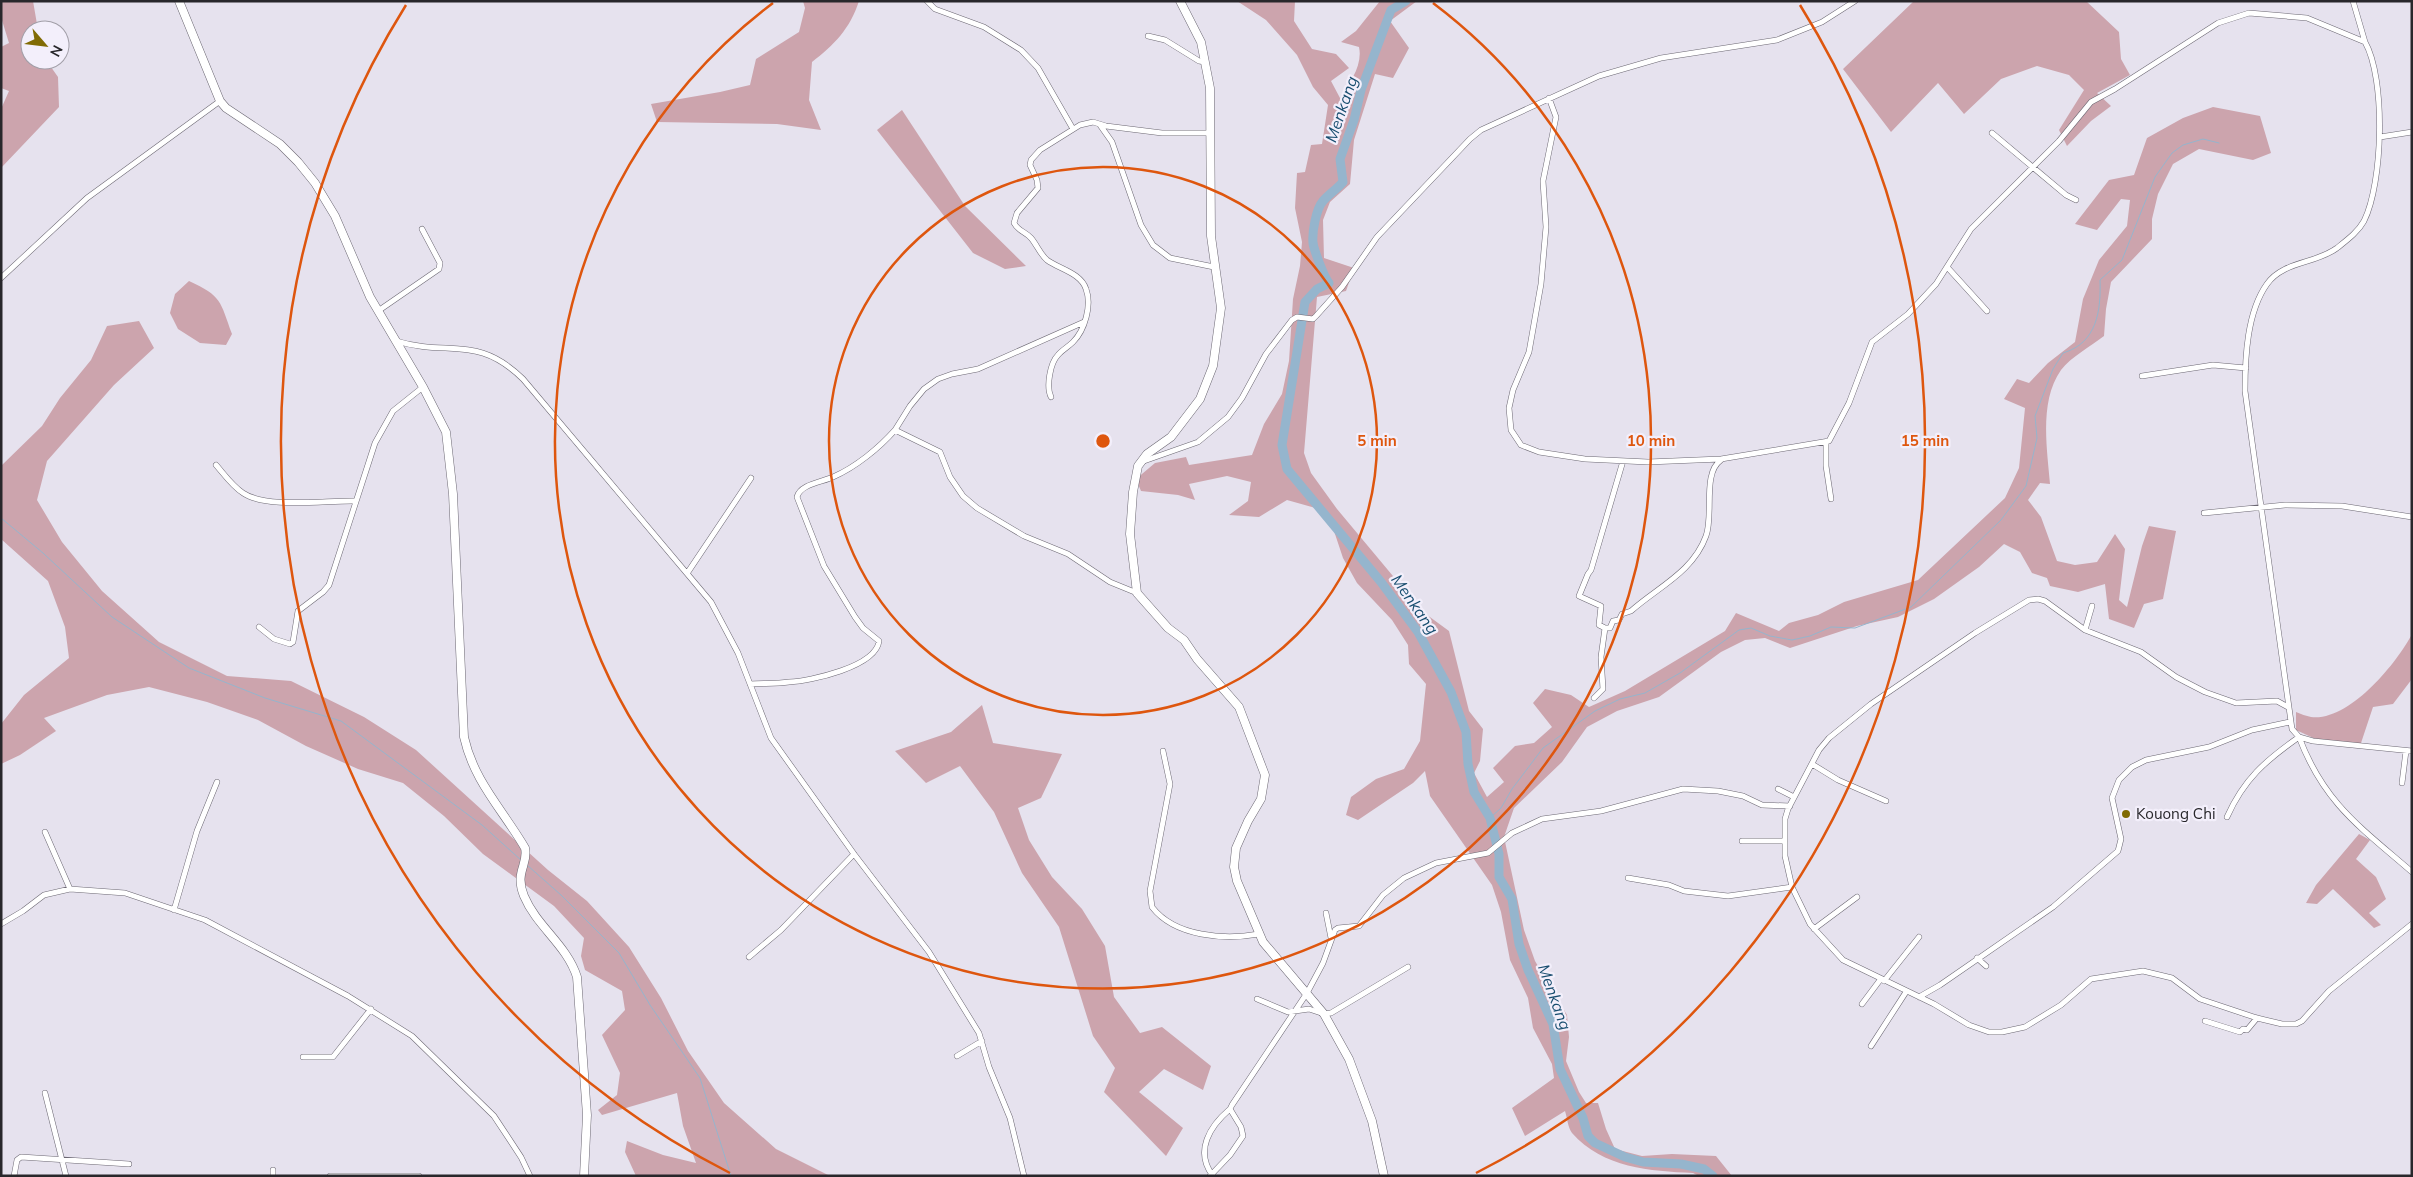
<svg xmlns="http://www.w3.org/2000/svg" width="2413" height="1177" font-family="Mulish,sans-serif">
	<rect width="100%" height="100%" fill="#e6e2ee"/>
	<!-- forest -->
	<path fill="#cca4ad" d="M1,1H33L38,30H30V60H46L58,77L59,107L1,168V109L9,91L1,88V47L9,43L1,17Z
		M803,1H859C850,29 834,45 812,62L809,100L821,130L777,124L657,122L651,104L720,92L750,85L756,59L799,32L805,8Z
		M1237,1H1295L1294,21L1312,49L1336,54L1349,68L1331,81L1340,98C1350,83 1363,65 1359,47L1341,42L1356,31L1380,1H1417L1390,21L1409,48L1393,78L1375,74L1354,140L1350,184L1330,202L1323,220L1324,258L1354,268L1346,291L1317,297L1304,453L1311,473L1337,509L1423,612L1449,631L1469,711L1483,729L1480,761L1474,773L1487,797L1504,782L1493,768L1515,746L1534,743L1552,727L1533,703L1545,689L1571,695L1589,707L1625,691L1725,631L1736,613L1779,631L1789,623L1818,615L1844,602L1918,580L2005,498L2019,468L2025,408L2004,399L2017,379L2029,383L2048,363L2075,342L2083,299L2099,260L2127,226L2130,200L2121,199L2097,230L2075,224L2109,180L2134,175L2147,138L2183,118L2213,107L2260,116L2271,153L2253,160L2199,149L2173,164L2158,194L2152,219V239L2111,282L2106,309L2104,336C2091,346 2071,357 2061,370C2039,401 2047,448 2050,484L2040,483L2028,500L2041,517L2057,561L2075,565L2097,562L2115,534L2125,549L2119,600L2127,607L2142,546L2149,526L2176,531L2163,599L2144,604L2134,628L2109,619L2105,584L2078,592L2050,586L2047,578L2032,573L2020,552L2004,544L1979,567L1934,599L1898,617L1857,626L1790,648L1765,638L1745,640L1721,652L1659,697L1617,711L1587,727L1562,762L1514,808L1504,837L1524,930L1535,961L1567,1015L1569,1037L1566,1061L1579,1092L1586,1103H1598L1606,1129L1615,1149L1642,1156L1672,1154L1716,1156L1732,1176H1699L1693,1173C1650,1171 1603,1168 1572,1133C1568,1128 1567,1117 1565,1111L1525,1136L1512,1108L1554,1078L1552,1064L1533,1028L1528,998L1510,960L1501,912L1492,885L1430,796L1425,771L1413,783L1358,820L1346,815L1351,797L1376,779L1404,769L1420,741L1426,684L1409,664L1408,645L1392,620L1357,583L1343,558L1332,525L1319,509L1287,500L1259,517L1229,515L1248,501L1251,482L1227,476L1189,484L1195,500L1178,495L1141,491L1136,479L1155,463L1186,457L1189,465L1252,455L1264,424L1282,394L1289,361L1293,299L1300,266L1302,242L1295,208L1297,173L1305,172L1311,145L1322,144L1328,105L1313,87L1297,55L1266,20Z
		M1914,1H2086L2119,32L2121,59L2130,75L2097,93L2111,106L2091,121L2067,146L2059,130L2084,90L2069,75L2037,66L2001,79L1964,114L1938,83L1891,132L1843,69Z
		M902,110L965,206L1026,266L1005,269L973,253L877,130Z
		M189,281C222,296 220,301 232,334L226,345L200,343L178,329L170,313L175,294Z
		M139,321L154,348L114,385L47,461L37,500L62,542L102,591L159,642L227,676L291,681L364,717L416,750L548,870L587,901L629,947L661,998L688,1051L724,1103L776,1149L830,1176H636L625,1152L627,1141L663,1155L696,1163L683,1126L677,1093L602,1115L598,1110L617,1095L620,1073L602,1035L625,1010L622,991L585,970L581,956L584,938L554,906L483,854L444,816L403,783L358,769L306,746L258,720L207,702L149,687L107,695L44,718L56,731L20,755L1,764V724L24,695L69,658L65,627L48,581L1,539V466L42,426L60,398L91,360L107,326Z
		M2412,634V679L2393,704L2373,707L2360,746L2322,742L2296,730V712C2301,714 2306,716 2311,717C2349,722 2397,663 2412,634Z
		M982,705L993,743L1062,754L1041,798L1018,808L1029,840L1052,877L1082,909L1105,946L1114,997L1140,1033L1162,1027L1211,1066L1203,1090L1164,1069L1139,1092L1183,1128L1166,1156L1104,1092L1115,1068L1093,1036L1059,927L1022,873L994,812L960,766L926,783L895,751L951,732Z
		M2359,834L2370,840L2356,859L2376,877L2386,899L2369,913L2381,925L2374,928L2333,889L2317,904L2306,903L2316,885Z"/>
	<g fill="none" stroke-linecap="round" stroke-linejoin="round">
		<!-- stream -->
		<path stroke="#95b5cd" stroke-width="1" d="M1,518L43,553L112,617L189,668L265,698L341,721L482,825L522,861
			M1490,818L1501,808L1512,789L1543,748L1595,711L1620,699L1645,693L1680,673L1739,630L1751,628L1770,636L1792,640L1810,636L1831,627L1855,628L1911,607L2001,520L2026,486L2037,438L2035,416L2053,369L2063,353C2097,343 2101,311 2100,280L2122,260L2155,177L2172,153L2183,145L2203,139L2219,143
			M527,865L561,895L619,953L650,1005L700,1078L731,1176"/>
		<!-- river -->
		<path stroke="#95b5cd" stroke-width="9" d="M1406,1L1391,10L1361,90L1354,120L1340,159L1343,182C1337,189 1329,194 1323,201C1316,209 1312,232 1313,243C1314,250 1324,277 1329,283L1317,289L1305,302L1282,445L1287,469L1381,582L1418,632L1451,692L1466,732L1468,764L1474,792L1490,818L1499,854V877L1512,899L1519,944L1528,970L1553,1024L1560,1069L1583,1118L1588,1136L1595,1143L1625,1157L1643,1162L1681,1164L1704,1169L1713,1176"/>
		<defs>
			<path id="street" d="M927,1L935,9L984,27L1021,50L1038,68L1073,129
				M2353,1L2365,42
				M1148,36L1165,40L1199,61L1205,62
				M1549,98L1556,117L1543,181L1546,227L1541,284L1529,352L1513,390L1509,408L1511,430L1521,445L1539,452L1585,459L1648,462L1721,459L1829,441L1849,403L1872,342L1908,314L1936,284L1971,229L2059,141L2091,102L2115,89L2218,23L2249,13L2307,18L2365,42C2386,79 2383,183 2364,221C2358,232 2347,240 2337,248C2316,264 2283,261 2267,284C2247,312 2245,357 2245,391L2292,729L2299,737L2313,741L2412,751
				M1100,125L1112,142L1141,225L1153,245L1170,258L1214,267
				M1992,133L2066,195L2076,200
				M2380,137L2412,132
				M1948,268L1987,311
				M1,278L87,198L220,101
				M378,311L439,269L440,263L422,229
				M1084,322L978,369L952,374L938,379L924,389L910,406L895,430L940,452L950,477L963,496L977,508L1024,536L1068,554L1110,582L1137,593
				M396,341C449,357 477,334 523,379L711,602L738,653L771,738L854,854L929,952L979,1033L989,1067L1010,1118L1024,1176
				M2142,376L2213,365L2246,368
				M1051,397C1046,387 1050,363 1058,355C1062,350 1068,347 1073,342C1085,330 1092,305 1086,289C1081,273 1059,269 1047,260C1040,254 1037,245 1031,238C1026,232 1018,231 1014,223L1017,213L1038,188L1037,180L1030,165L1031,160L1040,150L1080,125L1093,122L1106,126L1162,133H1211
				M1826,443V466L1831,499
				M1144,461L1198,442L1228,417L1242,398L1266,354L1292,320L1297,317L1313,319L1316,316L1342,287L1377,237L1470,139L1481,130L1599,76L1661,58L1777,40L1822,22L1855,1
				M216,465C224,474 232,486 243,493C266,509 327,500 356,501
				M2204,513L2285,505L2342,506L2412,517
				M688,572L751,478
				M259,627L274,639L290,644L293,642L298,611L323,592L329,585L375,443L393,411L423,387
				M1605,628L1599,625L1601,606L1579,596L1588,574L1591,570L1623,461
				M2085,630L2092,606
				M750,684C763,683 776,684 789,682C810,681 876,667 879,641L863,628L855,617L824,566L797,497C800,484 823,482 833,477C856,467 879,448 895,430
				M1594,698L1603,689L1601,657L1605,628H1610L1613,621L1619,620L1622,614L1631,611C1658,587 1693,572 1706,536C1714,515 1702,473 1721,460
				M2288,707L2277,701L2236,703L2205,692L2176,677L2141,652L2085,630L2045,601L2038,599L2029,600L1975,633L1871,704L1829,738L1819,750L1788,809L1785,819V856L1792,887L1810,924L1843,960L1934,1004L1969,1025L1989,1032H2002L2025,1027L2061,1005L2091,979L2143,971L2172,978L2200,999L2257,1018L2282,1024H2296L2302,1021L2329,991L2412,924
				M1163,751L1170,784L1150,891L1152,907C1175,937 1225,940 1259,934
				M1812,764L1838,780L1886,801
				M2402,783L2406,751
				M1778,789L1794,797
				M2227,817C2244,779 2265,761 2299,737C2324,803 2360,827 2412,872
				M45,832L70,889
				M1742,841H1785
				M1628,878L1669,885L1684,891L1728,896L1792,887
				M174,910L197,831L217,782
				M1326,913L1331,938
				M1,924L23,911L44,895L70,889L125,893L205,920L348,996L412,1036L494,1116L521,1157L530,1176
				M1814,929L1857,897
				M749,957L781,930L854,854
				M1977,958L1986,966
				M1884,981L1919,937
				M1919,997L1940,985L2053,907L2118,851L2121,839L2112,798L2119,780L2132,767L2146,760L2209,747L2252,730L2290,722
				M1257,999L1288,1012L1309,1009L1324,1014L1331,1013L1408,967
				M1862,1004L1880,980
				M2205,1021L2240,1032L2243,1029L2247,1030L2257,1018
				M1871,1046L1906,992
				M957,1056L982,1041
				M303,1057H333L371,1009
				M45,1093L66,1176
				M14,1176L17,1160L21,1157L129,1164
				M273,1176V1170
				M330,1176H419
				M1210,1176L1230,1155L1243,1136L1241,1127L1230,1109L1232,1105L1307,993L1323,963L1335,930L1338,928L1359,926L1383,895L1404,878L1436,863L1488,853L1512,833L1542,819L1601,811L1683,789L1718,791L1743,796L1762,805L1790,806
				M1213,1176C1194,1151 1210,1126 1230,1109"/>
			<path id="secondary" d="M179,1L220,101L226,108L280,144L298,162L315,183L335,216L370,297L423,387L446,432L453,494L464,737C474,782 503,810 525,848C529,864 514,872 524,896C537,927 567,945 577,977L587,1115L584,1176
				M1180,1L1201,42L1210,88L1211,236L1221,308L1213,366L1200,399L1171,437L1147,454L1138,466L1133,492L1130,534L1137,593L1168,628L1184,640L1197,659L1239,707L1265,775L1261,799L1248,821L1236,848L1234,867L1237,881L1263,942L1324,1014L1349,1059L1372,1121L1384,1176"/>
		</defs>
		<!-- street casing -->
		<use href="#street" stroke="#6c6873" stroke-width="6"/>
		<!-- secondary casing -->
		<use href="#secondary" stroke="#6c6873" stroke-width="9"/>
		<!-- street -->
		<use href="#street" stroke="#fff" stroke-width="5"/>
		<!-- secondary -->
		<use href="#secondary" stroke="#fff" stroke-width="8"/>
	</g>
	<!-- distance rings -->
	<g fill="none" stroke="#de560e" stroke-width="2.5">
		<circle cx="1103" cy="441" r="274"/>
		<path d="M1433 3A548 548 0 1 1 773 3"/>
		<path d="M730 1173A822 822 0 0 1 406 5M1800 5A822 822 0 0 1 1476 1173"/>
	</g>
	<!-- markers -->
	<circle fill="#816b04" stroke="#f3effb" stroke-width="2" cx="2126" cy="814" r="5"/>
	<g text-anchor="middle" stroke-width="4.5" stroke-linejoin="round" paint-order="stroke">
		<!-- poi labels -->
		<g font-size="15" fill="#28272b" stroke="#f3effb" text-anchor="start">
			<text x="2136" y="819">Kouong Chi</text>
		</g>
		<!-- water labels -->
		<g font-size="16" font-style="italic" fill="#194e70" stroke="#f3effb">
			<text transform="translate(1341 109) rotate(-71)" y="6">Menkang</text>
			<text transform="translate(1415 604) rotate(55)" y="6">Menkang</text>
			<text transform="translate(1555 997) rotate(70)" y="6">Menkang</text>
		</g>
	</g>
	<circle cx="1103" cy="441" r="8" fill="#de560e" stroke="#f3effb" stroke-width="2.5"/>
	<g font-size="15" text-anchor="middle" font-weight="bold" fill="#de560e" stroke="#f3effb" stroke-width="4.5" stroke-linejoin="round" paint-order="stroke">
		<text x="1377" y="446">5 min</text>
		<text x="1651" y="446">10 min</text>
		<text x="1925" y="446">15 min</text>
	</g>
	<!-- border -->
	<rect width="2413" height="1177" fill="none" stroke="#28272b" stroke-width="5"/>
	<!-- north arrow -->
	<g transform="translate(45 45) rotate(118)"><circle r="24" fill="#f3effb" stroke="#a29fa8"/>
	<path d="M0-4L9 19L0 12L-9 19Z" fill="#816b04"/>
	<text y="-8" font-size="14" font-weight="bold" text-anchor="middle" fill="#28272b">N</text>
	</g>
</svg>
